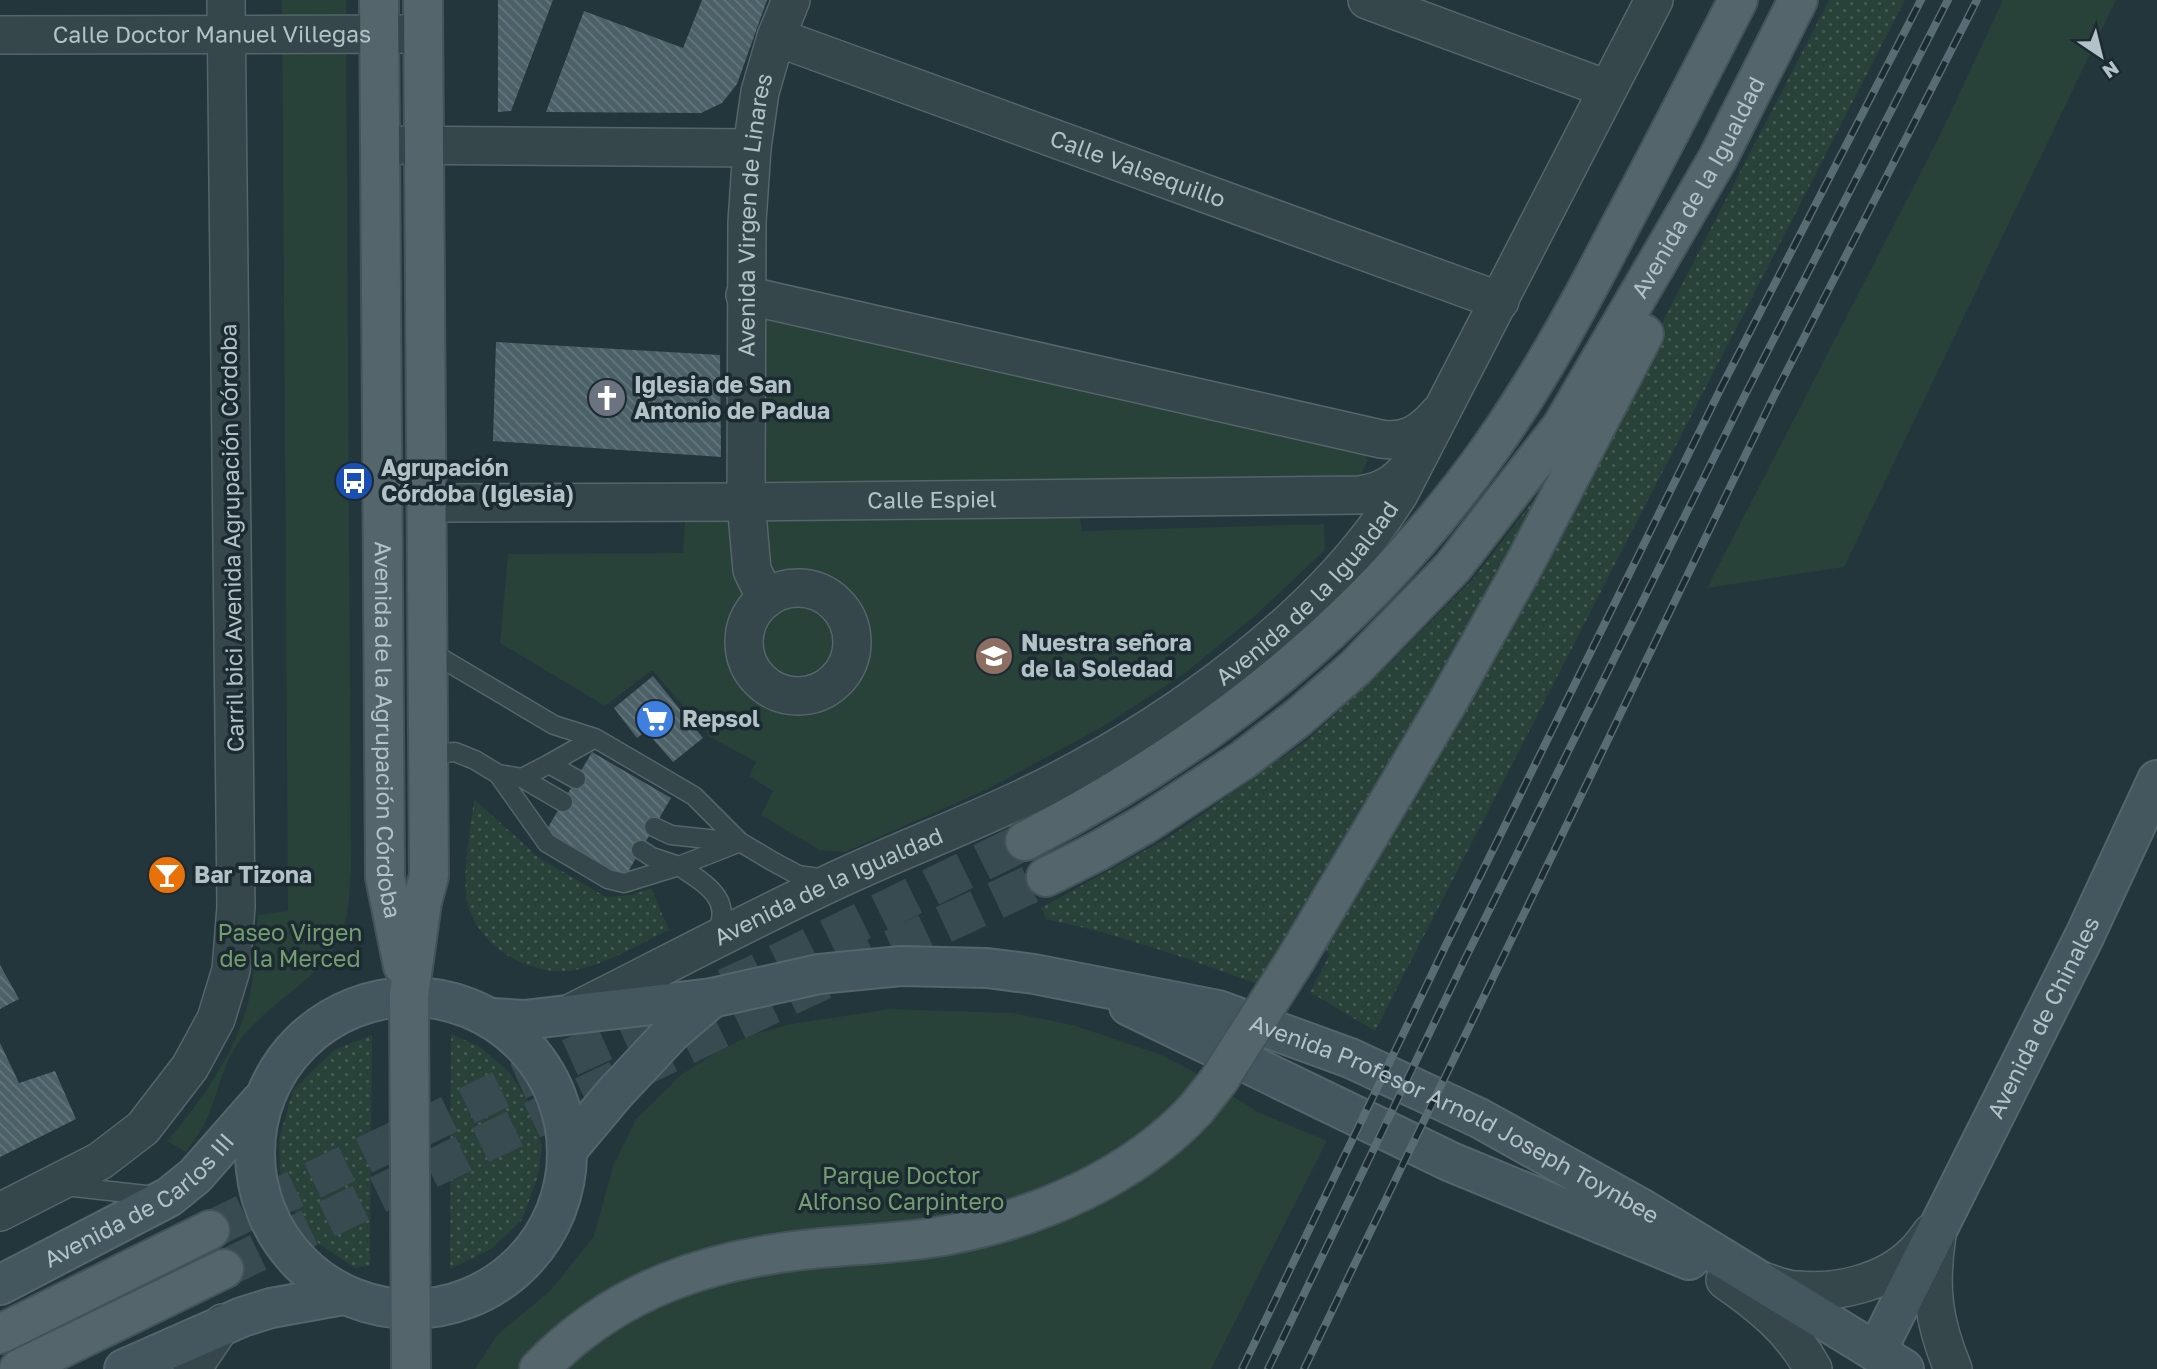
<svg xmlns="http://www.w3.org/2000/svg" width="2157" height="1369" font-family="'Golos Text',sans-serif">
	<defs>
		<pattern id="grass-dots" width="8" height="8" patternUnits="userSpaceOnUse" patternTransform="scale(1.75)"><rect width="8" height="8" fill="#284139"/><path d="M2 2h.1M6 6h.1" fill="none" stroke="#455b54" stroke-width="1.8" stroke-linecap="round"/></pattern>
		<pattern id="building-back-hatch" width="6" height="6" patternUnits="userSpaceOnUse" patternTransform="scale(1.75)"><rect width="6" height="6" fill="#4c6167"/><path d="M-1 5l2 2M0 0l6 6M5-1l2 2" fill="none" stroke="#63767b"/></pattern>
	</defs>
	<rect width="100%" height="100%" fill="#23363c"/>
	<!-- grass -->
	<path fill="url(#grass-dots)" d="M1829,0H1905L1375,1031L1310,992L1330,954L1316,944L1662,323Z
		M1549,480L1553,482L1265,987C1193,960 1122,935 1046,919L1041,908L1171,836L1307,740L1387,666L1474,578Z
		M474,799L538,857L606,897L632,895L651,888L669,930C641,943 611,962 580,969C533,981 472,945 466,895C463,868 471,827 474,799Z
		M451,1034L480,1047L509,1072L530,1104L542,1147L538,1176L522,1220L491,1249L450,1269Z
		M372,1035L370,1266L355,1268L318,1243L295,1212L280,1171L279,1139L293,1090L334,1050Z"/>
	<!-- park -->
	<path fill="#284139" d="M282,0H346L351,867C349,889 350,914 341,935C324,978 266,1003 239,1042C222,1066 218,1095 206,1121C201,1132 193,1142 186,1152L167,1141C197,1106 226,1066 242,1022C255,989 255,950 258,915L288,911Z
		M2003,0H2116L1844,567L1707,588L1939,137Z
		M776,316L1364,452L1368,460L1362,473L1353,477L768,483L763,478L762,330L766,320Z
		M1080,518L1082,531L1324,524L1325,550L1256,615L1184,674L1104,726L988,789L845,852L819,850L761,815L773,791L749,776L756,762L710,737L652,670L605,706L500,643L508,554L683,553L685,522Z
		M890,1009L1013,1013L1073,1025L1159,1054L1191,1070L1258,1112L1327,1141L1211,1369H475L498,1334L550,1291L594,1236L613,1166L636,1119L681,1075L712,1055L748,1036L791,1024Z"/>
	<!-- building -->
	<path fill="url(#building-back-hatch)" d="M498,0H553L511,111L498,112Z
		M702,0H767L737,84L722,103L701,113L546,112L584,11L683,48Z
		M496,342L720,355L721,457L493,441Z
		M653,676L703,738L673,762L646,731L637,738L614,708Z
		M592,752L671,798L625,877L546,831Z
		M0,965L19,999L0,1009Z
		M0,1043L19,1083L55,1071L76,1119L0,1157Z"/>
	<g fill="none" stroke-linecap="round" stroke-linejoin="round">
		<!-- primary-tunnel -->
		<path stroke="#384b51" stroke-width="38" stroke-dasharray="38 19" stroke-linecap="butt" d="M210,1230L516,1082L753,975L1025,841
			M224,1269L773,1004L1046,877"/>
		<defs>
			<path id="lane" d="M432,648L441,658L554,725L595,738L694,796L740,842L772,861L798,875L825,879
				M549,764L595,738
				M431,767L441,753L455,752L475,760L498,774L547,843L608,879L624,883L679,866C707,885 736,900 714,938
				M498,774L522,778L563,802
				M522,778L549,764L576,779
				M654,827L671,835L736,842
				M641,850L652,857L679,866L740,842
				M65,1186L155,1196"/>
			<g id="street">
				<path d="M1367,0L1607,89"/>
				<path id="s1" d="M0,35L423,34"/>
				<path id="s2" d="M776,37L1500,301"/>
				<path d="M380,145L752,148"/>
				<path d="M745,295L1381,439C1406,443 1423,432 1439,413"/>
				<path id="s3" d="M426,503L746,502L1359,495C1381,492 1396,484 1409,467"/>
				<circle cx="798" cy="642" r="54"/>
				<path id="s4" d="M766,599L752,570L746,502L747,222L752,148L760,92L776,37L791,0"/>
				<path id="s5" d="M571,1013C661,968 750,920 841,878C908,847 978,821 1044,788C1173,723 1323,617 1399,494L1654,0"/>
				<path d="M0,1212L100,1161L143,1128L190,1067L216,1019L231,970L236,907L226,0"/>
				<path d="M1937,1235C1929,1287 1933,1321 1953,1369"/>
				<path d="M1725,1280C1761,1305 1792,1330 1813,1369"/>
				<path d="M1765,1282C1775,1285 1786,1290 1797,1290C1836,1294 1885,1283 1914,1254C1920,1248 1926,1240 1931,1233"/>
				<path d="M192,1369L223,1323"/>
			</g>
			<g id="secondary">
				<circle cx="411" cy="1153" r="156"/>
				<path d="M1129,1006L1451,1162L1689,1260"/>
				<path id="s6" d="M493,1018L524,1020L712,998L819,974L901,966L987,968L1034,974L1218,1010L1350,1058L1479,1118L1639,1207L1904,1369"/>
				<path d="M568,1149L614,1094L672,1032L712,998"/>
				<path id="s7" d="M0,1285L169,1197L195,1176L261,1101"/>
				<path id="s8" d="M1876,1352L2085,935L2157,780"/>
				<path d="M124,1369L242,1317L271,1308L343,1295"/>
			</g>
			<g id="primary">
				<path id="s9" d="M379,0L385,877L403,966"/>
				<path d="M1025,841C1212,744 1369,620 1492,446C1542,375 1583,298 1623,221C1662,148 1700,74 1738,0"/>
				<path id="s10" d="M1046,877L1096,852L1145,824L1243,760L1299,717L1355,668L1453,567L1562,426L1718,158L1798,0"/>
				<path d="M1296,959L1450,698L1525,563L1644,334"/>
				<path d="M0,1334L210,1230"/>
				<path d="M19,1369L224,1269"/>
				<path d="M411,1369L409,995L422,902L429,876L423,0"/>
				<path d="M539,1369C617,1288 712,1258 821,1248C864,1244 906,1243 948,1235C1038,1218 1133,1177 1196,1109"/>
			</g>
		</defs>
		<!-- lane casing -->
		<use href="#lane" stroke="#55656a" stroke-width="21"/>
		<!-- street casing -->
		<use href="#street" stroke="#55656a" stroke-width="40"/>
		<!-- secondary casing -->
		<use href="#secondary" stroke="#55656a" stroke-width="42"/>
		<!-- primary casing -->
		<use href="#primary" stroke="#435358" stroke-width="42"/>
		<!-- lane -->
		<use href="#lane" stroke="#36474c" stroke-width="18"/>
		<!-- street -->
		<use href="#street" stroke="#36474c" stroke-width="37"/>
		<!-- secondary -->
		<use href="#secondary" stroke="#44575f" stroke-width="38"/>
		<!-- primary -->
		<use href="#primary" stroke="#54666c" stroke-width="38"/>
		<defs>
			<path id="rail" d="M1242,1369L1445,947L1723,384L1921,0
				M1268,1369L1464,961L1746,393L1948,0
				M1304,1369L1773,398L1977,0"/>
		</defs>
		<!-- rail casing -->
		<use href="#rail" stroke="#586c73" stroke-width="8"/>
		<!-- rail -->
		<use href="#rail" stroke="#1c2b31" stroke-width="5" stroke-dasharray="16" stroke-linecap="butt"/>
		<defs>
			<path id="primary-bridge" d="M1196,1109L1219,1080L1296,959"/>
		</defs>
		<!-- primary-bridge casing -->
		<use href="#primary-bridge" stroke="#435358" stroke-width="42" stroke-linecap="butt"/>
		<!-- primary-bridge -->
		<use href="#primary-bridge" stroke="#54666c" stroke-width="38"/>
	</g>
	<!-- icons -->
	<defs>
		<symbol id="church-disc" viewBox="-11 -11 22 22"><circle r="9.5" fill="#6b7280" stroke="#1c2b31"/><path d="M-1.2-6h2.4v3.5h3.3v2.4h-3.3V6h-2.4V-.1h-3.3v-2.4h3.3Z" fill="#fff"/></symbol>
		<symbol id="bus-disc" viewBox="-11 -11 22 22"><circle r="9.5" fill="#1a4fb4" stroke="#1c2b31"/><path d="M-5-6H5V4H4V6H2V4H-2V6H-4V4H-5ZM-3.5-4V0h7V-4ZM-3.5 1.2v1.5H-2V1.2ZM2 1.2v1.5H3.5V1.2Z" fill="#fff"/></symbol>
		<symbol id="school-disc" viewBox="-11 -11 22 22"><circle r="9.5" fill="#8d6e63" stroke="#1c2b31"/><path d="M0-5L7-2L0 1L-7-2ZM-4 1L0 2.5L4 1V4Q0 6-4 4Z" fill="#fff"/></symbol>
		<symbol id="supermarket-disc" viewBox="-11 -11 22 22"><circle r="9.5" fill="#3f7fe0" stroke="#1c2b31"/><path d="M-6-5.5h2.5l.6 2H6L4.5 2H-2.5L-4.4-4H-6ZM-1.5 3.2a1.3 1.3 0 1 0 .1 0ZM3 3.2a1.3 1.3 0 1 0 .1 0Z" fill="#fff"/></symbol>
		<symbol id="bar-disc" viewBox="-11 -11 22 22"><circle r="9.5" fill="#e8710a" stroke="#1c2b31"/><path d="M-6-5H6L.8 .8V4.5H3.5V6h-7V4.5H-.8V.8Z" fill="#fff"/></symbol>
	</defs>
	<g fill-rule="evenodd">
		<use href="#church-disc" x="585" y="376" width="44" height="44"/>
		<use href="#bus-disc" x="332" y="459" width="44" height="44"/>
		<use href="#school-disc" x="972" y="634" width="44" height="44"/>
		<use href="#supermarket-disc" x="633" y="697" width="44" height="44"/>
		<use href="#bar-disc" x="145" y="853" width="44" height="44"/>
	</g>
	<g text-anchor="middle" stroke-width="7" stroke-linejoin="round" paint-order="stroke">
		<!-- street labels -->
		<g font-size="23" fill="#b2c2c7" stroke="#1c2b31">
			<text dy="8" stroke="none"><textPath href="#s1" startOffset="212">Calle Doctor Manuel Villegas</textPath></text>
			<text dy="8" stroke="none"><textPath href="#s2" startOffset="385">Calle Valsequillo</textPath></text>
			<text dy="8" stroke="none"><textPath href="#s10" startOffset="968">Avenida de la Igualdad</textPath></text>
			<text dy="8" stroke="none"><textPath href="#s4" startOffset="388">Avenida Virgen de Linares</textPath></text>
			<text dy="8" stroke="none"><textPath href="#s3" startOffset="506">Calle Espiel</textPath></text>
			<text transform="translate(232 538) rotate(-91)" y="8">Carril bici Avenida Agrupación Córdoba</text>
			<text dy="8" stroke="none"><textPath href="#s5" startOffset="854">Avenida de la Igualdad</textPath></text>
			<text dy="8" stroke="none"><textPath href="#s9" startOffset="730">Avenida de la Agrupación Córdoba</textPath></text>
			<text dy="8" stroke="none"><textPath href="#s5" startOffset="287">Avenida de la Igualdad</textPath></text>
			<text dy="8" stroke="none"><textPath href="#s8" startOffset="374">Avenida de Chinales</textPath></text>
			<text dy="8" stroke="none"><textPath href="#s6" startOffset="994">Avenida Profesor Arnold Joseph Toynbee</textPath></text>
			<text dy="8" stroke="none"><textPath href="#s7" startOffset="164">Avenida de Carlos III</textPath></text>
		</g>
		<!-- poi labels -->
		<g font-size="23" font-weight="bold" fill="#b2c2c7" stroke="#1c2b31" text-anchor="start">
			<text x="634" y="393">Iglesia de San<tspan x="634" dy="26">Antonio de Padua</tspan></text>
			<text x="381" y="476">Agrupación<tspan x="381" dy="26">Córdoba (Iglesia)</tspan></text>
			<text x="1021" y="651">Nuestra señora<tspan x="1021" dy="26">de la Soledad</tspan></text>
			<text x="682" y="727">Repsol</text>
			<text x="194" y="883">Bar Tizona</text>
		</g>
		<!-- park labels -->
		<g font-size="23" fill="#759e70" stroke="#1c2b31">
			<text x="290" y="941">Paseo Virgen<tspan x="290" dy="26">de la Merced</tspan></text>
			<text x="901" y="1184">Parque Doctor<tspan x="901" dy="26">Alfonso Carpintero</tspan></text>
		</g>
	</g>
	<!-- north arrow -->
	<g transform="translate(2101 56) rotate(145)" stroke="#1c2b31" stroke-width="5" paint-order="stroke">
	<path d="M0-5L12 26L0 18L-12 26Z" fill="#b2c2c7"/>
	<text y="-10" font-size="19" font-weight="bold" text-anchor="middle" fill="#b2c2c7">N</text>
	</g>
</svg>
